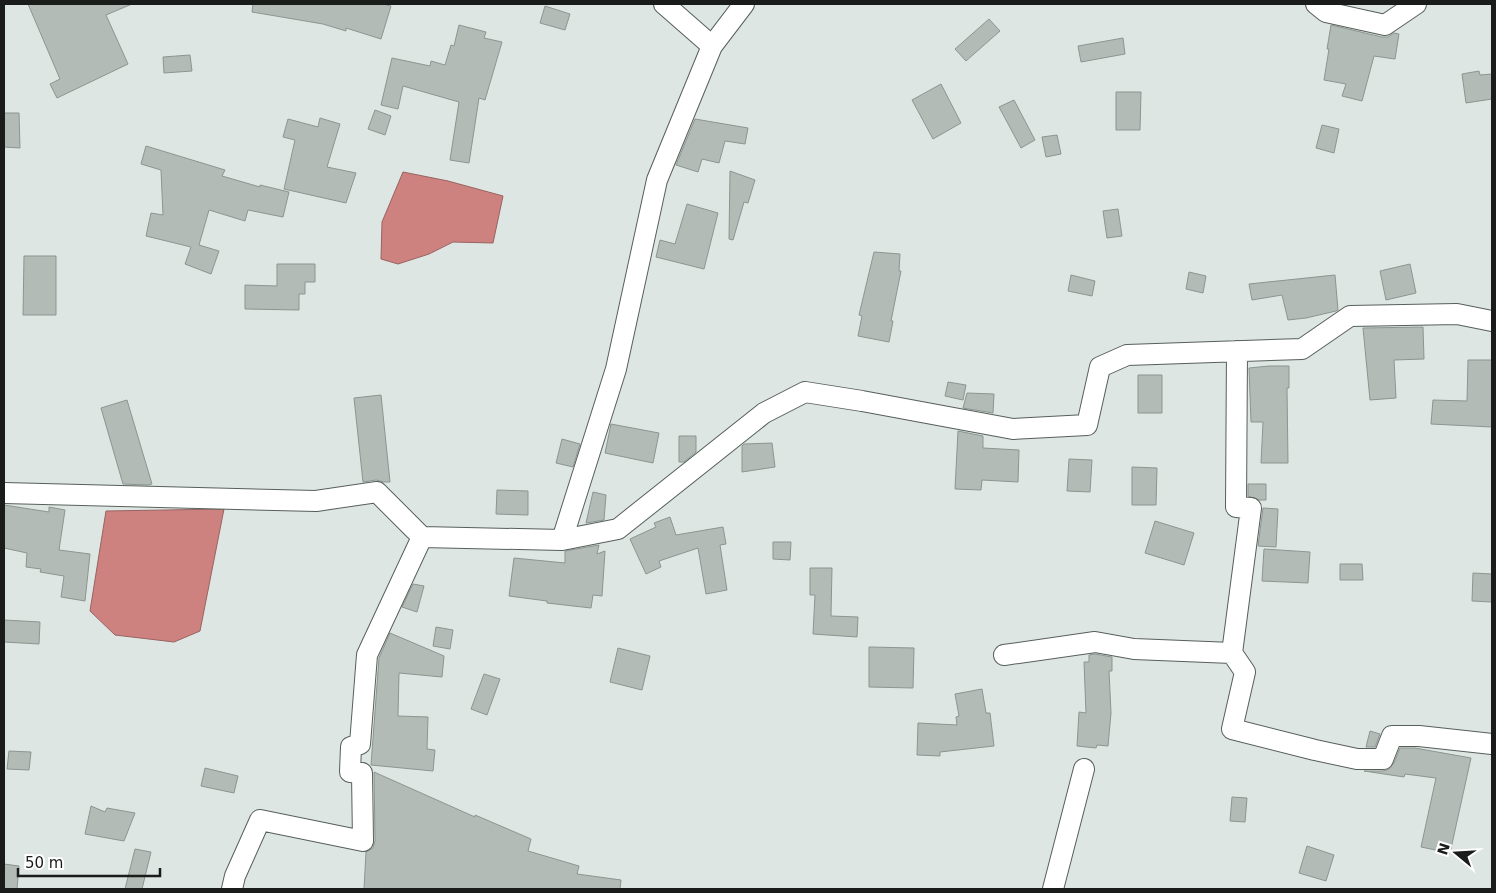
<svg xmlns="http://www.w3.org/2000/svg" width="1496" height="893" font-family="'DejaVu Sans',sans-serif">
	<rect width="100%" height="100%" fill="#dde6e2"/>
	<!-- water -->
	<path fill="#ce8280" stroke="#986361" d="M403,172L448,181L503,196L493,243L453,242L429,254L398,264L381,259L382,222Z
		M224,509L200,631L174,642L115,635L90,611L106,511Z"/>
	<!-- building -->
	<path fill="#b2bbb6" stroke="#8d9591" d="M28,4H132L106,15L128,64L57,98L50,84L60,79Z
		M253,4H383L391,6L381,39L346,28V31L323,24L252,12Z
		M545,6L570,14L565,30L540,23Z
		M989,19L1000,31L966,61L955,49Z
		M459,25L486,32L484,38L502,42L485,100L479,98L469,163L450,160L459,102L403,86L398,109L381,105L392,58L430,66L431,61L445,65L451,45L454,46Z
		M1331,25L1382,37H1388L1394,33L1399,34L1395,59L1374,56L1362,101L1342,96L1346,84L1324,80L1329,49H1327Z
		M1123,38L1125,54L1081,62L1078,46Z
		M190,55L192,71L164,73L163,57Z
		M1479,71L1480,75L1492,74V99L1466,103L1462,74Z
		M941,84L961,123L933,139L912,100Z
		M1116,92H1141L1140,130H1116Z
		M1014,100L1035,140L1021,148L999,107Z
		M375,110L391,116L385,135L368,129Z
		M4,113H19L20,148L4,147Z
		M320,118L340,124L327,167L356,173L346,203L284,189L295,140L283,137L288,119L318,127Z
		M695,119L748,128L745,144L725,141L719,163L702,159L698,172L676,165Z
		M1322,125L1339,129L1334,153L1316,148Z
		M1057,135L1061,154L1046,157L1042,137Z
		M146,146L225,170L222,176L260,187V185L289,192L283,217L248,210L245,221L209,210L199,245L219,251L211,274L185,264L191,247L146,236L151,213L163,215L161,170L141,164Z
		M730,171L755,180L748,203L744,202L733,240L729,239Z
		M687,204L718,213L704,269L656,257L660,240L675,244Z
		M1118,209L1122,236L1107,238L1103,211Z
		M874,252L900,254L899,271H901L891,321H893L889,342L858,336L862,316L859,315Z
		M24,256H56V315H23Z
		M277,264H315V282H305V294H299V310L245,309V285L277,286Z
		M1410,264L1416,293L1386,300L1380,271Z
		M1189,272L1206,276L1203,293L1186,289Z
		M1071,275L1095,281L1092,296L1068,291Z
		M1335,275L1338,310L1336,311L1306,318L1288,320L1282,295L1252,300L1249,284Z
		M1423,327L1424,359L1394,360L1396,398L1370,400L1363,328Z
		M1468,360H1492V427L1431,424L1433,400L1467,401Z
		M1269,366H1289V388H1287L1288,463H1261L1263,422H1251L1249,368Z
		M1138,375H1162V413H1138Z
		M948,382L966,385L963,400L945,396Z
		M967,393L994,394L993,413L963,408Z
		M381,395L390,482H384L376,480L363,482L354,398Z
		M127,400L152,484L148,485L123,484L101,408Z
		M611,424L659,433L653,463L605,453Z
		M958,431L983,436V448L1019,450L1018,482L982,480L981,490L955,489Z
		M679,436H696V452L684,462H679Z
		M562,439L580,444L573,467L556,463Z
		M772,443L775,467L742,472V446L744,444Z
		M1069,459L1092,460L1090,492L1067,491Z
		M1132,467L1157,468L1156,505H1132Z
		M1248,484H1266V500H1259L1248,496Z
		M497,490L528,491V515L496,514Z
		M593,492L606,495L604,520L586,523Z
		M4,505L49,512V507L65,510L59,550L90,554L85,601L61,597L64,576L40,572L41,569L26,567L27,553L4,548Z
		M1263,508L1278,509L1276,547L1258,546Z
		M670,517L676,535L723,527L726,544L720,545L727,590L706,594L698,548L659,561L661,567L646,574L630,539L656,527L654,523Z
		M1155,521L1194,533L1184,565L1145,553Z
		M773,542H791L790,560L773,559Z
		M599,545L597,554L605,551L602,596L593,595L591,608L547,603V601L509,596L514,558L565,563V551Z
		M1264,549L1310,552L1308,583L1262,581Z
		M1340,564H1362L1363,580H1340Z
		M810,568H832L831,616L858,617L857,637L813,634L815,595H810Z
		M1473,573L1492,574V602L1472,601Z
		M413,584L424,586L417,612L402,607Z
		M4,620L40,622L39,644L4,642Z
		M436,627L453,630L450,649L433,646Z
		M390,633L444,656L442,677L399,673L398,716L428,717L427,749L435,750L433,771L371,765L379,658Z
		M869,647L914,648L913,688L869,687Z
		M618,648L650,656L642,690L610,682Z
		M1095,654L1112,657V671H1109L1111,713L1108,746L1097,745L1096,748L1077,746L1079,712L1086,713L1084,662H1089V655Z
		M484,674L500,679L487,715L471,709Z
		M982,689L986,713H990L994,746L940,752V756L917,755L918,723L957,725L956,717L959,716L955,694Z
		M1370,731L1380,734L1375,747H1366Z
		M1400,748H1415L1471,758L1450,853L1421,847L1436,778L1405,774L1404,777L1364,771H1383L1389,769L1394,763Z
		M9,751L31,752L29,770L7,769Z
		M205,768L238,776L234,793L201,786Z
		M374,772L475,817V815L531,839L528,851L579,866L577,874L621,880L620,889H364L366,852L373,848L375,841Z
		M1232,797L1247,798L1245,822L1230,821Z
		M91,806L105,812L107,808L135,813L124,841L85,834Z
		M1307,846L1334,855L1326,881L1299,873Z
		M135,849L151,852L142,889H125Z
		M4,864L19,866L17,889H4Z"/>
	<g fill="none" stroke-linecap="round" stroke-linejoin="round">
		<defs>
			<path id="minor" d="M664,4L712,46
				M1316,4L1326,12L1385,25L1416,4
				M1237,351L1236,507L1251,508L1232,653L1245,672L1232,729L1315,750L1357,759H1383L1392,736H1419L1492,744
				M4,493L316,501L377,492L422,537L562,540L618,529L764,413L805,392L862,401L1013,429L1087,425L1100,367L1127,355L1302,349L1350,316L1457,314L1492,321
				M562,540L616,369L657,180L712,46L744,4
				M1004,655L1095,642L1134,649L1232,653
				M232,889L235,876L260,820L363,841L362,773L350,772L351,747L360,744L367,655L422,537
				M1053,889L1084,769"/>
		</defs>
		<!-- minor casing -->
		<use href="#minor" stroke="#575f5b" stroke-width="22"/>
		<!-- minor -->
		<use href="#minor" stroke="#fff" stroke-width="20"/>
	</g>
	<!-- border -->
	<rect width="1496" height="893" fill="none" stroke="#191c1a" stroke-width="10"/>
	<!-- north arrow -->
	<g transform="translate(1456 853) rotate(288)" stroke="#ffffff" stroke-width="4" paint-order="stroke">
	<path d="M0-4L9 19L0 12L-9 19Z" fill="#191c1a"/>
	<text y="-8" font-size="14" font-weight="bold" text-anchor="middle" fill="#191c1a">N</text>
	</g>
	<!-- scale -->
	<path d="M18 868v8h142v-8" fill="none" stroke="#191c1a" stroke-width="2.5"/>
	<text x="25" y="868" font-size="15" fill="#191c1a" stroke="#ffffff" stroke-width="4" paint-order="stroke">50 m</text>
</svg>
